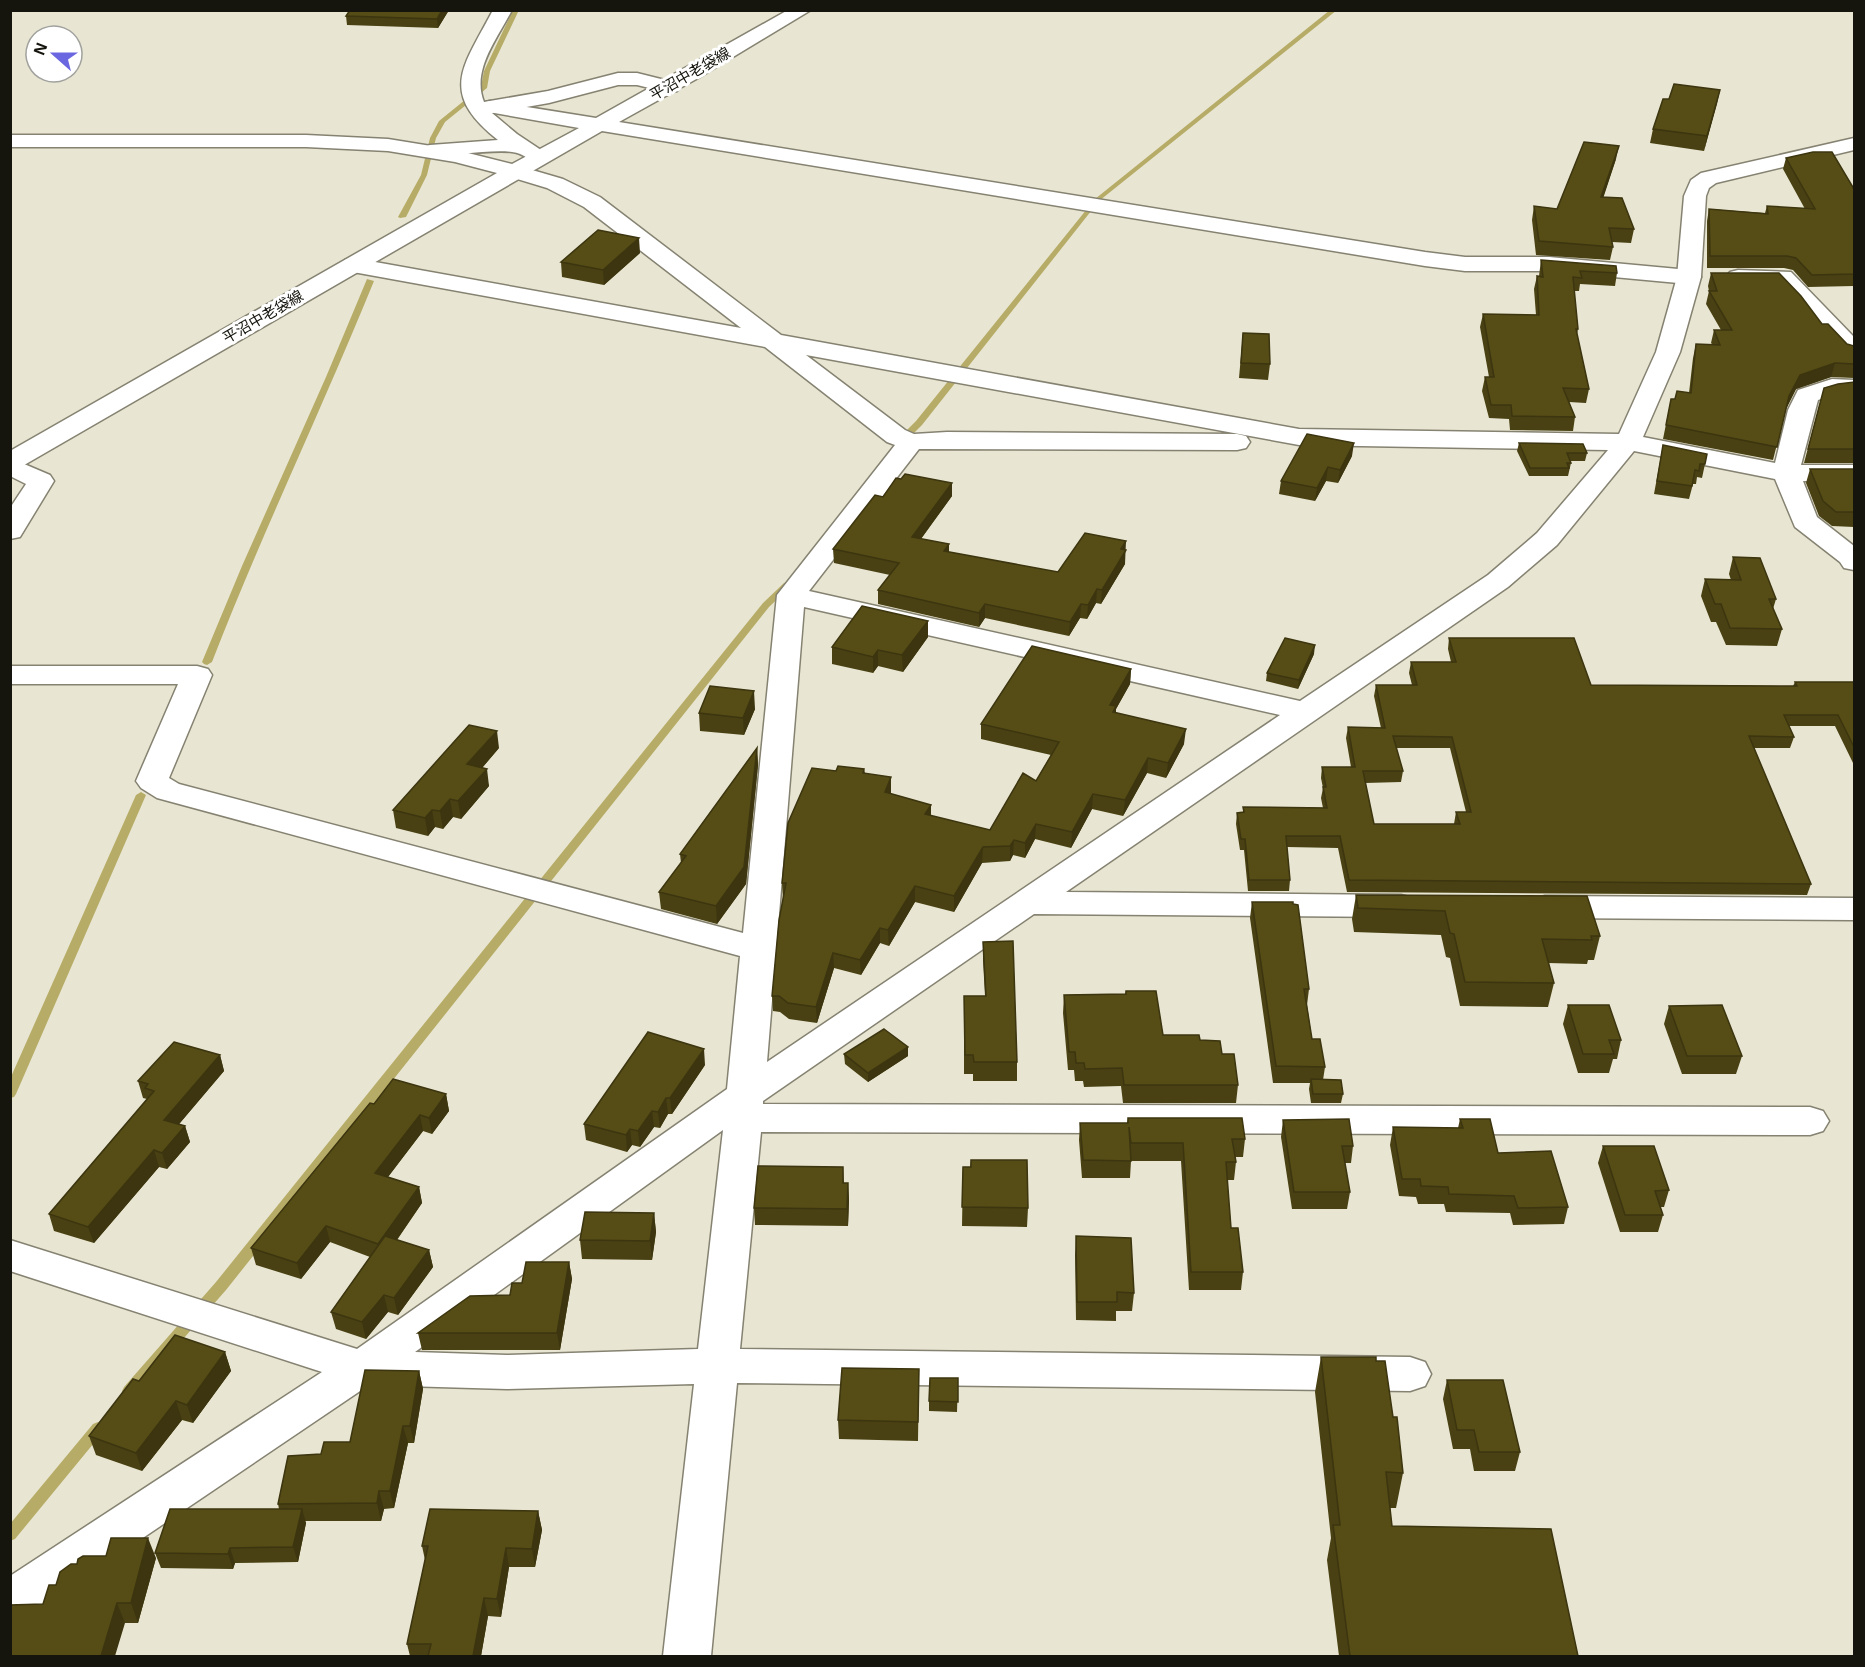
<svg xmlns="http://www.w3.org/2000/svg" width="1865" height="1667" font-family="Arial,'Noto Sans JP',sans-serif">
	<rect width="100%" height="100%" fill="#e8e6d2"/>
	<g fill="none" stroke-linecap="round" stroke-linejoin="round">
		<!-- stream -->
		<path fill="#b7ac67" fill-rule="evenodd" d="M513,10H519L490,71L487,88L445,122L436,138L427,175L406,217L400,218L398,217L421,175L430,138L439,121L481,87L484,71Z
			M1330,10H1337L1099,201L922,425L904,443H898V439L916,421L1095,199Z
			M367,279L374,281C322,409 262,533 212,662L207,665L204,664L202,662L242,566L326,377Z
			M787,582L790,583L792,585L790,587L769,607L226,1290L134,1395L129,1397L124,1395L122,1391L124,1387L216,1282L763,603L784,583Z
			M141,792L146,795L16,1094L14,1097L10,1098V1079L136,795Z
			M98,1422L103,1424L105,1428L103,1432L15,1539L10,1541V1524L93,1424Z"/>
		<defs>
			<path id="street" d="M493,10H512C498,38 471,70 484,102L548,91L618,73H637L677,83L680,87L677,91L670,93L637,85H618L549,103L492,113L517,134L547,154L551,158L547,162C532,166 526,153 512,152C491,149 453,156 430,157L423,155L419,151L423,147L430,145L498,140C437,92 464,66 493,10Z
				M1854,138V150L1716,183L1709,188L1706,196L1701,277L1680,352L1643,437L1775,463L1788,410L1798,390L1832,379L1854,380V394L1834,395L1818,400L1801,465H1854V481H1803L1817,517L1854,546V570L1844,568L1840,562L1795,527L1775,479L1634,451L1557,545L1508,587L1066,892L1401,895L1413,898L1418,906L1413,914L1401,917L1034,914L763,1101V1104L1810,1107L1823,1111L1829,1121L1823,1131L1810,1135L761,1132L740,1349L1410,1357L1425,1362L1431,1374L1425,1386L1410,1391L737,1383L711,1656H663L694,1384L507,1389L369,1385L26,1617L10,1622V1576L322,1372L10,1271V1240L357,1349L727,1089L740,956L157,798L141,788L136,781L178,684H10V666H197L208,669L212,675L169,778L179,784L743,933L777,595L895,445L887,442L765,347L353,272L345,270L341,265L345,260L353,258L741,328L584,207L547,188L507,176L504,171L507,166L515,165L563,179L600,197L781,335L1299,429L1619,434L1656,352L1677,277L1684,196L1691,180L1701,173ZM806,355L1299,445L1608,450L1537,533L1488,575L1300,701L809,591L919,449L1237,450L1246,448L1250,442L1246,436L1237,434L947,432L914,434L905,430ZM804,607L1280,715L767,1062ZM723,1130L698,1349L507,1355L415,1352Z
				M1738,270L1791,272L1854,337V358L1845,356L1777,284L1730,282L1726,277L1730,272Z
				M10,458L50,475L54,481L20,537L10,539V508L26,484L10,476Z
				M1545,896L1854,898V920L1545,918L1533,915L1528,907L1533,899Z"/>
			<path id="secondary" d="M788,10H811L700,77L619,122L1425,252L1465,257H1549L1689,270L1697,272L1701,277L1697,282L1689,284L1549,271H1465L1425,266L602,131L19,468L10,470V451L497,173L455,162L388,151L306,147H10V135H306L388,139L456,150L512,164L579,128L483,111L480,107L483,103L490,101L596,118Z"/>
		</defs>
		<!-- street casing -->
		<use href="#street" stroke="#858271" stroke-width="3"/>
		<!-- secondary casing -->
		<use href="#secondary" stroke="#858271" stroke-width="3"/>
		<!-- street -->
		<use href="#street" fill="#fff" fill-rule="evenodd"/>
		<!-- secondary -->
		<use href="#secondary" fill="#fff" fill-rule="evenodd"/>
	</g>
	<!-- wall -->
	<path fill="#494113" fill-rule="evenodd" d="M350,10H449L438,28L347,25L346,16Z
		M1720,90L1704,151L1650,143L1653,129L1669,99Z
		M1786,158L1854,189V286L1808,287L1793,270L1784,268H1707V221L1709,209L1765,213L1767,206L1805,209L1783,169Z
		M1616,159L1603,197L1634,229L1631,243L1612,242L1613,247L1610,260L1536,255L1532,220L1534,206L1557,209Z
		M640,253L604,285L562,277L561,262Z
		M1541,260L1617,273L1615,286L1580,284L1579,291H1574L1578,329L1577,334L1589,389L1586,403L1569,402L1575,417L1573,431L1510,430L1509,419L1489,418L1482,391L1485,377H1489L1480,327L1483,314L1536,315L1534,289L1537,276H1539Z
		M1711,273L1822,324L1847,344L1854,346V378L1831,377L1796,389L1786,409L1773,460L1663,439L1671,399H1675L1689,393L1693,358L1696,344H1712L1711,343L1714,330H1721L1706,304L1709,291L1708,286Z
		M1243,333L1270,364L1268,380L1239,378Z
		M1854,382V463H1804L1824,388Z
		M1519,443L1587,453L1585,461H1571V463L1568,476H1529L1517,451Z
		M1663,445L1705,464L1702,478L1697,477L1696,484H1693L1689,499L1654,494Z
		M1352,456L1338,483L1326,481L1315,501L1279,494L1281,481Z
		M1810,469H1854V527L1832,526L1819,516L1806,483Z
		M952,496L921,539L949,552L1058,572L1125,550V564L1101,604L1096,603L1087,619L1080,618L1069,636L985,618L979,627L878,604V590L890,575L834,563L833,549L883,497Z
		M1733,557L1776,599L1773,609L1782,629L1777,646L1726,645L1716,622H1711L1701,596L1705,579L1731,580L1729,574Z
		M928,621V637L903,672L878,666L873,673L832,664V647Z
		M1449,638L1591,685L1793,686L1795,682H1854V765L1835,726H1789L1794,737L1790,748H1754L1811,884L1807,895L1347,892L1338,848L1287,847L1290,880L1289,891H1248L1244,850H1240L1236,824L1237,813L1243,812V807L1323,808L1321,798L1323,788L1321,778L1322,767H1351L1346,738L1348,727L1381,728L1374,696L1376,685H1412L1409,673L1411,662H1451L1448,649ZM1396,748H1450L1466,812H1456L1454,824H1374L1365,783L1401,782L1403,771Z
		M1314,654L1298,689L1266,681L1267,673Z
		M1131,669L1130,684L1116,709V713L1184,744L1166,778L1147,773L1123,816L1092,809L1071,848L1035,839L1025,858L1013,855L1010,861L982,863L954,912L915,902L889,946L880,943L861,975L834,968L817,1023L789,1019L780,1012L773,1011L772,996L783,899L782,883L836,771L864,769L865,773L891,792V794L931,805V816L990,830L1036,781L1051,755L981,739V724Z
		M755,709L744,735L700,731L699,713Z
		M499,748L482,768L489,786L461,819L453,817L443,829L435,827L428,836L396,828L393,810Z
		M757,748L758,765L746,884L717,924L661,909L659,892L681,863L680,854Z
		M1356,895L1600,936L1594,960H1588L1587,964L1548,963L1554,983L1548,1007L1460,1006L1450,958L1446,957L1441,935L1354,932L1352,919Z
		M1252,902L1309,989L1307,1005L1312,1039L1325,1067L1323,1080L1343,1094L1341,1103H1311L1309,1089L1310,1083H1273L1250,918Z
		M983,942L1017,1062V1081H973V1074H964V996H985L983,960Z
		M1126,991L1163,1035L1200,1040L1222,1054L1238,1085L1236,1103H1123L1121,1086L1084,1087L1083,1081H1075L1074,1070H1068L1063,1013L1064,995L1125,994Z
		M1568,1005L1621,1040L1617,1059H1613L1609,1073H1578L1563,1024Z
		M1669,1006L1742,1056L1736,1074H1682L1664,1024Z
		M844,1054L908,1056L868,1082L845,1064Z
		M220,1055L224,1071L179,1124L185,1126L190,1142L167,1169L159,1167L94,1243L54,1231L49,1214L147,1099L143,1098L138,1081Z
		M705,1065L672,1114H668L660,1128L654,1127L640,1147L632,1145L627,1152L586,1140L584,1124Z
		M446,1094L449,1111L432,1134L423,1131L388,1177L419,1187L422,1203L397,1240L429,1250L433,1267L398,1315L388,1312L366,1339L336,1329L331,1312L370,1257L330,1242L301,1279L256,1265L251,1248L374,1104Z
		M1128,1118L1245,1139L1243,1157H1235L1236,1162L1234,1180H1227L1231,1228L1243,1272L1241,1290H1189L1181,1161H1131L1130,1178H1082L1079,1140L1080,1123H1127Z
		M1460,1119L1498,1153L1568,1207L1564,1224L1513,1225L1510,1213L1446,1212L1444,1204H1418L1416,1197L1399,1196L1390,1145L1393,1127L1458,1128Z
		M1283,1120L1353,1146L1351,1163H1345L1350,1192L1347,1209H1292L1281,1137Z
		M1603,1146L1669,1190L1664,1207H1660L1663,1215L1658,1232H1620L1598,1163Z
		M971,1160L1028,1208L1027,1227L962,1226L963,1167H970Z
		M843,1167L844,1183H848L849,1200L848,1226L755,1225L754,1208Z
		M654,1213L656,1232L652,1260L582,1259L580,1240Z
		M1076,1236L1134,1293L1132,1311H1116V1321L1076,1320L1075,1255Z
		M569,1262L572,1279L560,1350H422L418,1333L510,1295L522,1283Z
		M225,1352L231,1371L193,1423L182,1420L142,1471L96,1455L89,1436L139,1381Z
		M1321,1357L1376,1361L1393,1417L1403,1473L1396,1508H1390L1392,1526L1578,1656H1339L1327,1560L1331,1538L1315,1392Z
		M919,1369L918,1441L839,1439L838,1420Z
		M419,1371L423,1389L414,1443H408L394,1508L384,1509L381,1521H305L306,1523L298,1562L235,1563L233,1569L161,1568L155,1553L279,1509L278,1504L321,1454L350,1442Z
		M958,1378L957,1412L929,1411V1401Z
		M1447,1380L1520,1452L1515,1471H1474L1470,1449H1453L1443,1399Z
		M538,1511L542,1530L535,1567H509L501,1617L488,1616L481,1656H410L407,1644L425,1560L422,1546Z
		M156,1558L138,1623H125L43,1604L56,1585L77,1564Z"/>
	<!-- shaded-wall -->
	<path fill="#3c350f" d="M442,10H449L438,28L437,19Z
		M1720,90L1717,104L1704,151L1707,136Z
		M1619,146L1616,159L1599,211L1601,197Z
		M639,238L640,253L604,285L603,270Z
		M1835,363L1831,377L1796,389L1786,409L1789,396L1800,375Z
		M1354,443L1352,456L1338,483L1340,470Z
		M1328,467L1326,481L1315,501L1317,488Z
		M952,483V496L912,551V537Z
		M1126,541L1125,564L1101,604L1102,590L1121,549Z
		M949,544V558L944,551Z
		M1097,589L1096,603L1087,619L1088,605Z
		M985,604V618L979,627V613Z
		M1081,604L1080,618L1069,636L1070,622Z
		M928,621V637L903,672L902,655Z
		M1315,645L1314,654L1298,689L1299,680Z
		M878,650V666L873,673V657Z
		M1131,669L1130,684L1116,709L1115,722L1110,705Z
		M754,691L755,709L744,735L743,718Z
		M1186,729L1184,744L1166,778L1168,763Z
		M497,731L499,748L470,782L467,764Z
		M757,748L758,765L746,884L717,924L716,906Z
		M1148,758L1147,773L1123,816L1125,800Z
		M487,769L489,786L461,819L458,801Z
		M891,777V792L886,808L885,792Z
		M1093,794L1092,809L1071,848L1072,832Z
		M450,799L453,817L443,829L440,811Z
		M931,805V820L925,814Z
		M432,810L435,827L428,836L425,818Z
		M1036,824L1035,839L1025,858V843Z
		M1014,840L1013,855L1010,861V846Z
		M983,847L982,863L954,912V896Z
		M915,886V902L889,946L888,930Z
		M880,928V943L861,975L860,960Z
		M833,953L834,968L817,1023L816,1007Z
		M908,1047V1056L868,1082V1073Z
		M704,1049L705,1065L672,1114L670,1098Z
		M220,1055L224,1071L169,1136L164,1120Z
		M446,1094L449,1111L432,1134L429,1118Z
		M666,1098L668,1114L660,1128L658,1112Z
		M652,1111L654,1127L640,1147L638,1131Z
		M420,1115L423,1131L378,1190L375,1173Z
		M185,1126L190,1142L167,1169L162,1153Z
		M630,1129L632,1145L627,1152L626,1135Z
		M154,1150L159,1167L94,1243L88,1227Z
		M848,1183L849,1200L848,1226L847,1209Z
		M419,1187L422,1203L382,1261L378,1244Z
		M654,1213L656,1232L652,1260L650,1241Z
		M326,1226L330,1242L301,1279L297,1263Z
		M429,1250L433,1267L398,1315L394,1298Z
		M569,1262L572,1279L560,1350L557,1333Z
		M384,1295L388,1312L366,1339L362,1322Z
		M225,1352L231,1371L193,1423L187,1405Z
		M419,1371L423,1389L414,1443L410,1426Z
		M176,1401L182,1420L142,1471L136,1453Z
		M403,1426L408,1443L394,1508L390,1491Z
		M379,1491L384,1509L381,1521L377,1503Z
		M302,1509L306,1523L298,1562L293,1547Z
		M538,1511L542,1530L535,1567L532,1549Z
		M148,1538L156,1558L138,1623L131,1603Z
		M230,1548L235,1563L233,1569L228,1554Z
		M506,1548L509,1567L501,1617L497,1599Z
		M484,1598L488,1616L481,1656H473Z
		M117,1603L125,1623L115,1656H101Z"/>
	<!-- building -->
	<path fill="#554c16" stroke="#3c350f" stroke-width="1.5" fill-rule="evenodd" d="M350,10H442L437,19L346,16Z
		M1674,84L1720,90L1707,136L1653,129L1663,99H1669Z
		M1584,142L1619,146L1601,197L1622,198L1634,229L1609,228L1613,247L1539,241L1534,206L1557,209Z
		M1813,152H1832L1854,189V274L1812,275L1796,258L1787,256H1710L1709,209L1768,214L1767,206L1815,209L1786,158Z
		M598,230L639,238L603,270L561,262Z
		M1541,260L1616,266L1617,273L1580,271L1582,278L1573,277L1578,329H1576L1589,389L1563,388L1575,417L1512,416L1511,405H1491L1485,377H1494L1483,314L1539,315L1537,276L1543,277Z
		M1711,273H1779L1801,296L1822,324H1828L1847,344L1854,346V364L1835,363L1800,375L1789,396L1777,447L1666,425L1671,399H1675L1677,391L1691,393L1696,344L1720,345L1714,330H1732L1709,291H1717Z
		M1243,333L1269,334L1270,364L1241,363Z
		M1854,382V449H1808L1824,388L1838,384Z
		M1307,434L1354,443L1340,470L1328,467L1317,488L1281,481Z
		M1519,443L1583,444L1587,453H1567L1571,463H1567L1569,468H1530Z
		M1663,445L1707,454L1705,464H1700L1699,471L1695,470L1692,486L1657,481Z
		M1810,469H1854V512H1836L1823,501Z
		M905,474L952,483L912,537L949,544L944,551L1058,572L1085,533L1126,541L1121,549L1126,550L1102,590L1097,589L1088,605L1081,604L1070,622L985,604L979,613L878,590L899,563L833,549L875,495L883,497L896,478L901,479Z
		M1733,557L1760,558L1776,599H1769L1782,629L1730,628L1721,604H1715L1705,579L1741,580Z
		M862,606L928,621L902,655L878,650L873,657L832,647Z
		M1285,638L1315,645L1299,680L1267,673Z
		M1449,638H1574L1591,685L1797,686L1795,682H1854V747L1838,715H1784L1794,737L1749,736L1811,884L1349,880L1340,836H1286L1290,880H1249L1245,839H1241L1237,813L1244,812L1243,807L1327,808L1323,787H1326L1322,767H1355L1348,727L1385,728L1376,685H1417L1411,662H1456ZM1393,736L1452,737L1471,812H1456L1460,824H1374L1363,771H1403Z
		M1032,646L1131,669L1110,705L1116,706L1113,712L1186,729L1168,763L1148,758L1125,800L1093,794L1072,832L1036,824L1025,843L1014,840L1010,846L983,847L954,896L915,886L888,930L880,928L860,960L833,953L816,1007L788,1003L779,996H772L779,920L786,883H782L788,823L812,768L836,771L838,766L864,769L863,773L891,777L885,792L931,805L925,814L990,830L1023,773L1036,781L1059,742L981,724Z
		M710,686L754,691L743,718L699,713Z
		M469,725L497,731L467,764L487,769L458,801L450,799L440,811L432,810L425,818L393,810Z
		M757,748L744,867L716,906L659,892L686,856L680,854Z
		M1356,895L1587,896L1600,936H1591L1592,940L1542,939L1554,983L1465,982L1454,934L1450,933L1445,911L1358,908Z
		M1252,902H1293V904L1298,905L1309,989H1304L1312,1039H1320L1325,1067L1276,1066Z
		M1013,941L1017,1062H974L973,1055H965L964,996H986L983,942Z
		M1126,991H1156L1163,1035H1199L1200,1040L1220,1041L1222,1054H1234L1238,1085H1124L1122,1068L1085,1069L1084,1063H1076L1075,1052H1069L1064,995L1126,994Z
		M1568,1005H1609L1621,1040H1609L1614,1054H1583Z
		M1722,1005L1742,1056H1687L1669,1006Z
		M884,1029L908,1047L868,1073L844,1054Z
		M648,1032L704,1049L670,1098H666L658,1112L652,1111L638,1131L630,1129L626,1135L584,1124Z
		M174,1042L220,1055L164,1120L185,1126L162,1153L154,1150L88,1227L49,1214L154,1091L145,1088L148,1084L138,1081Z
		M393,1079L446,1094L429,1118L420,1115L375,1173L419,1187L378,1244L326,1226L297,1263L251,1248L370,1103L374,1104Z
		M1311,1079L1341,1080L1343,1094H1313Z
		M1128,1118H1242L1245,1139H1232L1236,1162H1226L1231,1228H1238L1243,1272H1191L1183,1143H1131L1129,1127L1131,1161L1083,1160L1080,1123H1128Z
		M1349,1119L1353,1146H1342L1350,1192H1294L1283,1120Z
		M1460,1119H1490L1498,1153L1551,1151L1568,1207L1518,1208L1514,1196L1449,1194L1448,1187L1421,1186L1420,1179H1402L1393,1127L1463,1128Z
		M1603,1146H1654L1669,1190L1655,1191L1663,1215H1625Z
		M971,1160H1027L1028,1208L962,1207L963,1167H971Z
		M758,1166L843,1167V1183H848L847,1209L754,1208Z
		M585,1212L654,1213L650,1241L580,1240Z
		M385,1236L429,1250L394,1298L384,1295L362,1322L331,1312Z
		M1076,1236L1131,1238L1134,1293L1117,1292V1302H1077Z
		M526,1262H569L557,1333H418L470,1296L510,1295L512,1283H522Z
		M175,1335L225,1352L187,1405L176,1401L136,1453L89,1436L133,1379L139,1381Z
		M1321,1357H1376V1361H1385L1393,1417H1397L1403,1473L1386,1472L1392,1526L1551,1529L1578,1656H1350L1333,1525H1340Z
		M842,1368L919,1369L918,1422L838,1420Z
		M365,1370L419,1371L410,1426H403L390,1491H379L377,1503L278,1504L288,1456L321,1454L324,1442H350Z
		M930,1378H958V1402L929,1401Z
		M1447,1380H1503L1520,1452H1479L1474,1430H1457Z
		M170,1509H302L293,1547L230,1548L228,1554L155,1553Z
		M430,1509L538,1511L532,1549L506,1548L497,1599L484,1598L473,1656H428L431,1644H407L428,1546H422Z
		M111,1538H148L131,1603H117L101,1656H10V1605L43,1604L49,1585H56L60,1572L71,1564H77L78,1559L83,1556H106Z"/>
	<g text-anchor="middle" stroke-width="6" stroke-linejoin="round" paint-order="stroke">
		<!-- far-street labels -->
		<g font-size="15" fill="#15140d" stroke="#fff">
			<text transform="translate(690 74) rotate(-30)" y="5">平沼中老袋線</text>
			<text transform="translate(263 317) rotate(-30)" y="5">平沼中老袋線</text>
		</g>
	</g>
	<!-- border -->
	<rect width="1865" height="1667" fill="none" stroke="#15140d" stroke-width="24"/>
	<!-- north arrow -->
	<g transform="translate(54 54) rotate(291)"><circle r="28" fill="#ffffff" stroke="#a1a19e" stroke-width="1.5"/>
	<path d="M0-4.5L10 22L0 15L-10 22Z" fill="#6a67e0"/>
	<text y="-9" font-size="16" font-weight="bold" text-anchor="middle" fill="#15140d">N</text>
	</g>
</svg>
